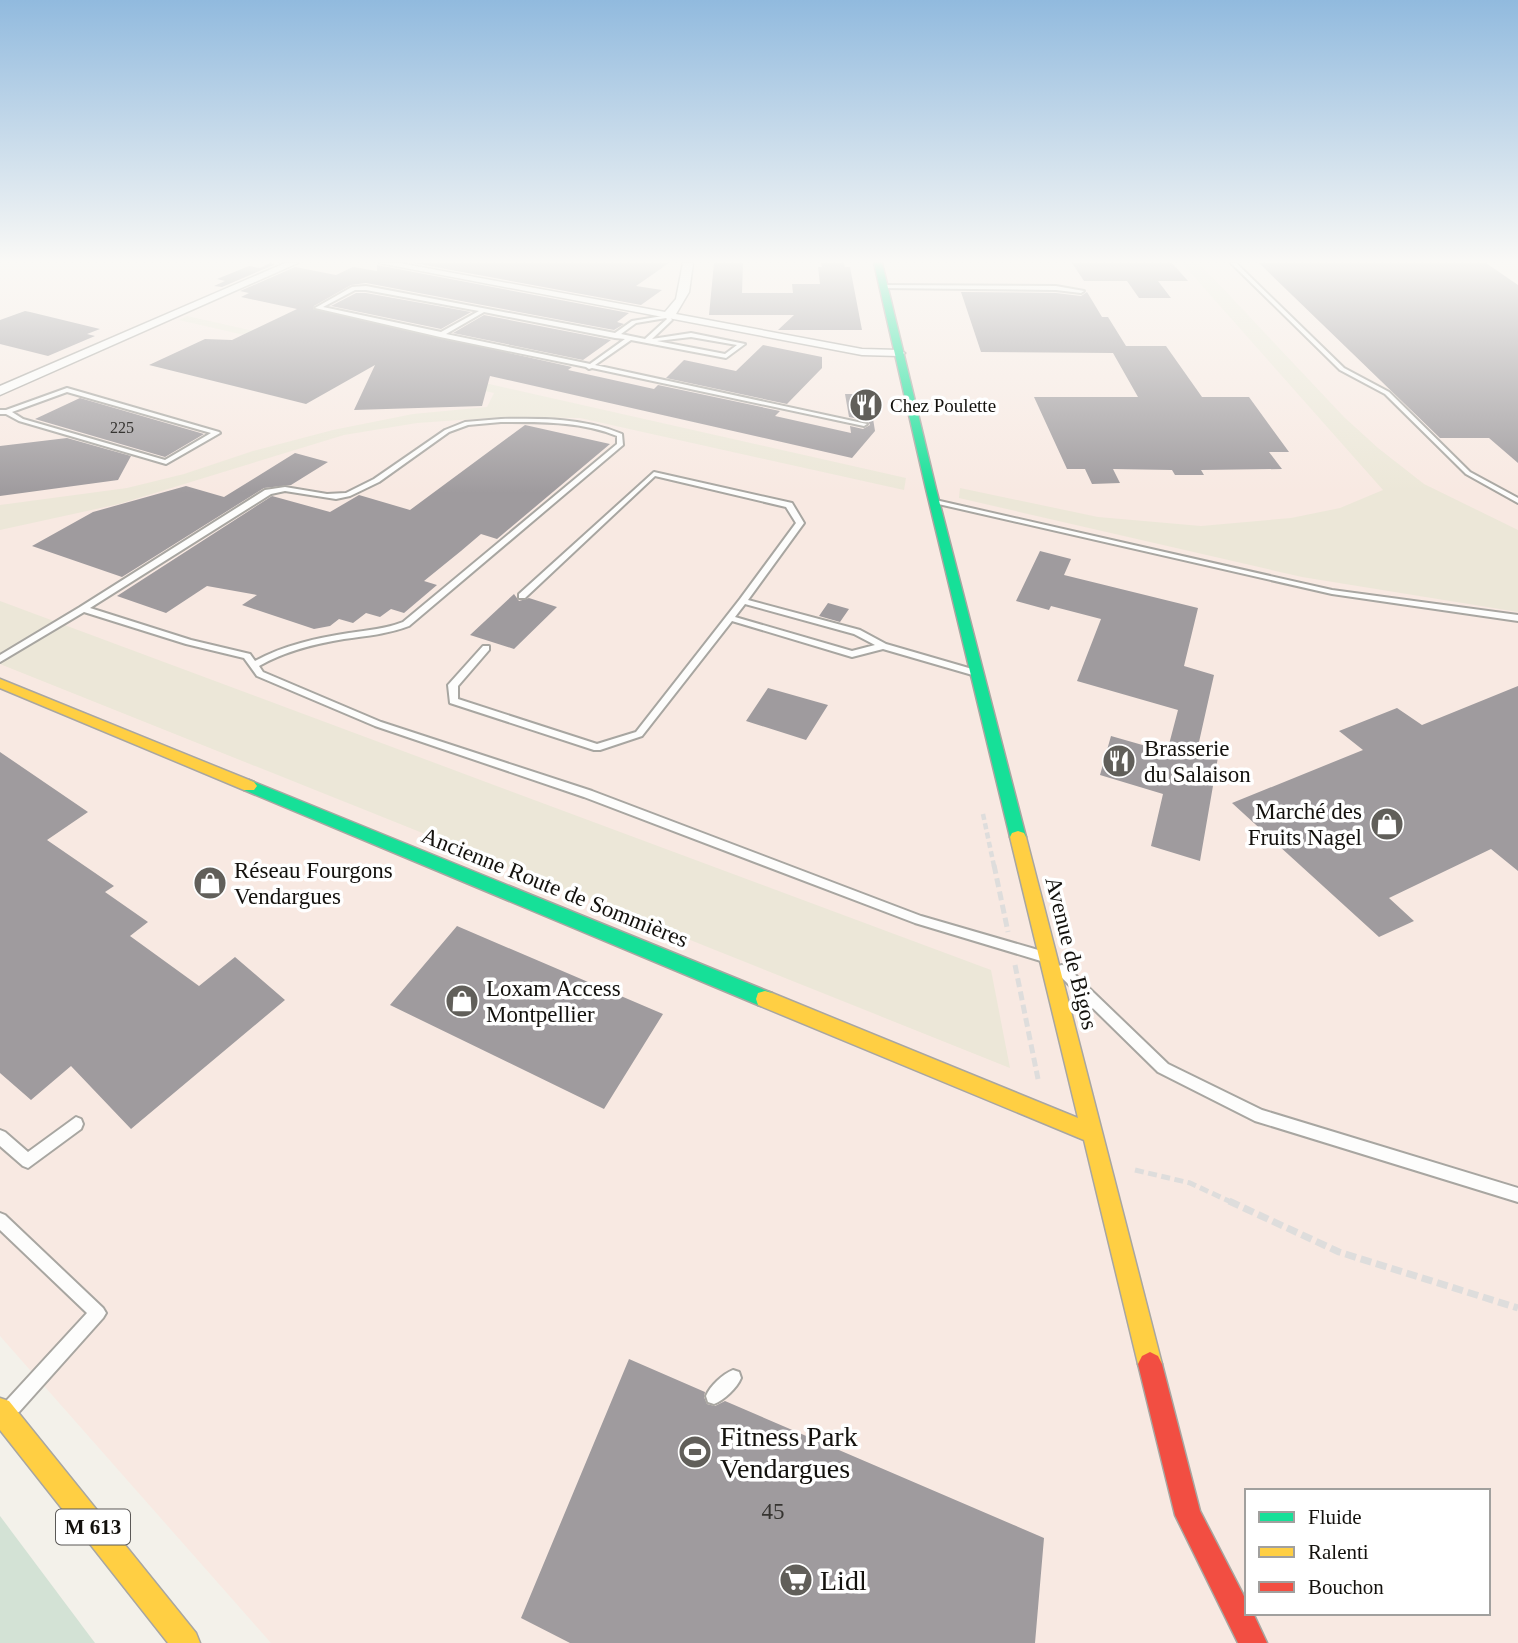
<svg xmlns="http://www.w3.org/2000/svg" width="1518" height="1643" font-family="'Times New Roman',serif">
	<rect width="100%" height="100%" fill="#f3f1ea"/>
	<!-- industrial -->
	<path fill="#f8e9e2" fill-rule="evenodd" d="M0,263H1518V1643H271L0,1336ZM1247,1491H1488V1613H1247Z"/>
	<!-- built -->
	<path fill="#ece7d8" d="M1182,263H1199L1344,417L1378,448L1424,484L1518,530V612L1302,577L959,498L960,488L1098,517L1201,526L1291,518L1340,508L1383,490Z
		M187,316L906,478L904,490L580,418L502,417L417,423L344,435L119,504L0,530V505L127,488L184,474L253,451L333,430L413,414L487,407L494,393L179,320Z
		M0,601L991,970L1010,1068L0,664Z"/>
	<!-- green -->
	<path fill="#d3e2d5" d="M0,1516L95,1643H0Z"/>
	<!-- building -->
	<path fill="#9f9b9e" d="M270,263L276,264L222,287L214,286L225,281L217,279L249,266L260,268Z
		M413,263H669L636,286L662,290L641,305Z
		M714,263H743L742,293H793L792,284H820L818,267H822L821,263H844L845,267H850L862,330H778L794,315H709Z
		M1072,263H1172L1188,281H1158L1171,298H1139L1127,281H1084Z
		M1259,263H1486L1518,285V463L1489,438H1440Z
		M377,265L629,313L617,322L624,324L614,330L366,283L351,285L314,306L313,309L572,367L568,370L654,389L658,385L780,411L775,416L851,433L850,426L863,429L870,425L868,421L849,417L845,394H869L875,431L852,458L490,376L482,406L354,410L375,365L306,404L149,365L205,339L232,340L297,309L241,297L249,293L240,291L295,267L336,275L353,267L377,271Z
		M961,292L1056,293L1081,296L1087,292L1102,317H1108L1126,346H1166L1202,397H1249L1289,452H1269L1282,469L1201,470L1204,475H1175L1172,470L1113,469L1120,483L1092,484L1085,469H1067L1034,397H1138L1113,353L981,352Z
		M356,293H366L471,312L441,329L331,306Z
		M25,311L30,312L100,329L87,334L95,336L48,356L0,344V320Z
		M484,315L611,340L583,360L453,333Z
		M763,345L822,357V368L787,404L666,378L684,360L736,371Z
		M80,398L204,434L165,457L35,419Z
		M525,425L610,444L497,539L481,534L461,551L424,581L437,585L404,613L391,609L380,617L366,613L353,623L339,619L330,626L314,629L242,605L257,595L207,586L166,613L117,596L272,496L330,512L359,495L410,510Z
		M67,438L131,456L118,480L0,496V446Z
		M295,453L328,462L291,485L264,488L122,577L32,546L93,512L186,486L224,497Z
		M1040,551L1071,559L1064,575L1198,608L1184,666L1214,675L1197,751L1218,757L1200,861L1151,846L1163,794L1100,775L1111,736L1167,752L1178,710L1077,681L1101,619L1051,606L1049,610L1016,601Z
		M514,594L519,601L529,598L557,607L514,649L470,635Z
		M828,603L849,609L840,622L819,616Z
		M1518,686V871L1491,849L1389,898L1414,921L1379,937L1232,803L1363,750L1339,731L1397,708L1422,725Z
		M768,688L828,705L806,740L746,721Z
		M0,752L88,812L47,840L114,886L105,892L148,922L130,936L199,986L235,957L285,1000L131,1129L71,1066L31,1100L0,1073Z
		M457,926L663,1014L604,1109L390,1005Z
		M629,1359L705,1392L704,1397L707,1404L715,1406L725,1401L1044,1538L1035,1643H570L521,1618Z"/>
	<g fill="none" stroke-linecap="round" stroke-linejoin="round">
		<defs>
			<path id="lane" d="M1231,263H1236L1344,368L1389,392L1470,472L1518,498V503L1466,474L1385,394L1340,370Z
				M883,285L1056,286L1084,291L1081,293L1056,290L881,288Z
				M366,286L615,333L632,321L669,315L672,320L652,339L691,333L745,344L726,358L631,340L595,365L867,424L864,426L592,368L589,369L586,367L440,337L315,308L352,287ZM355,290H366L479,311L441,332L323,307ZM484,312L615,338L625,339L590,364L446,334ZM666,318L667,319L645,339L621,334L636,323ZM691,337L737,345L725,354L657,341Z
				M67,388L219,432L220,433L166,464L19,421L6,414H0V410H6ZM67,392L211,433L165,460L23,419L12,412Z
				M501,419C542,418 585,418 622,434L623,445L409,626C388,634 366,636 344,639C314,644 285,651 259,666L263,672L381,722L592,791L921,916L1045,952L1047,956L1045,960L1041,961L915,923L584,797L375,726L257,676L244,658L186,644L84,612L0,662V655L80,607L265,490L285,487L327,494L346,493L374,479L445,430L465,422ZM501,422C539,422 581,421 617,436V444L403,622C386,629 368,630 349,633C317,638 284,645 255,661L250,654L191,640L90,608L271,494L285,491L336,499L350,496L379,482L449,432L468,425Z
				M654,472L792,503L804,523L748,600L860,630L886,644L979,671L981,673L976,676L883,649L852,657L732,621L642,736L600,750H594L450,703L448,685L483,646H489V650L458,686V699L597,744L636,732L740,599L796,523L786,507L655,476L525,598H519V594ZM745,604L854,634L875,645L852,651L735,617Z
				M931,499L1332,590L1518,615V621L1332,594L934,503H931Z
				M1062,965L1066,966L1168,1064L1262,1110L1518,1188V1202L1255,1121L1158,1072L1058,974L1056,970L1058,966Z
				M76,1117L81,1119L83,1124L81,1129L28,1168L23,1166L0,1146V1130L5,1132L28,1152Z
				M0,1213L5,1215L103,1308L106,1313L103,1318L19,1412L13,1414L7,1412L5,1406L7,1400L87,1313L0,1230Z
				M733,1370L739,1372L741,1378C737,1388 724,1400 714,1404L708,1402L706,1396C710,1386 723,1374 733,1370Z"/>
			<path id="street" d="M285,263H298L0,395V386Z
				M379,263H399L665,312L676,299L683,263H693L689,292L676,314L862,349L899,350L905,353L899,356L862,355Z"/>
			<path id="fast" d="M874,263H882L936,489L1026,837L1024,841H1012L1010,837L926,489Z
				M249,780L772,993L774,999L772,1005L765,1007L758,1005L244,790L241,786Z"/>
			<path id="slow" d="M0,679L254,782L257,786L254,790H244L0,688Z
				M1018,831L1024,833L1026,837L1162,1364L1158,1372L1150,1376L1142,1372L1138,1364L1084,1140L758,1005L756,999L758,993L765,991L772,993L1078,1118L1010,837L1012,833Z
				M0,1398L9,1401L196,1633L200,1643H168L0,1430Z"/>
			<path id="jam" d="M1150,1352L1158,1356L1162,1364L1200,1511L1247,1602V1613H1253L1267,1643H1238L1175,1515L1138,1364L1142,1356Z"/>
		</defs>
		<!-- lane casing -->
		<use href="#lane" stroke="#a8a6a1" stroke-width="4"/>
		<!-- street casing -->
		<use href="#street" stroke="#a8a6a1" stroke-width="3"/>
		<!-- fast casing -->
		<use href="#fast" stroke="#a8a6a1" stroke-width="3"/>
		<!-- slow casing -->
		<use href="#slow" stroke="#a8a6a1" stroke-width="3"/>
		<!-- jam casing -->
		<use href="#jam" stroke="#a8a6a1" stroke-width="3"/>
		<!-- path-far2 -->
		<path stroke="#dedddc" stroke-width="4.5" stroke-dasharray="6 3.5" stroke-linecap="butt" d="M983,814L994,866"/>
		<!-- path-far1 -->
		<path stroke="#dedddc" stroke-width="5" stroke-dasharray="9 4.5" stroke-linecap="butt" d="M994,865L1008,932
			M1015,965L1038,1079
			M1135,1170L1190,1183L1233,1203"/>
		<!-- path -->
		<path stroke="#dedddc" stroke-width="7" stroke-dasharray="11 5" stroke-linecap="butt" d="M1229,1201L1339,1252L1518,1308"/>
		<!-- lane -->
		<use href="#lane" fill="#fdfdfc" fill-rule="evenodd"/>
		<!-- street -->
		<use href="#street" fill="#fdfdfc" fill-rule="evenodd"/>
		<!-- fast -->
		<use href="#fast" fill="#16e098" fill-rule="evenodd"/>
		<!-- slow -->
		<use href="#slow" fill="#ffcf43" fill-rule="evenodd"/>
		<!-- jam -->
		<use href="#jam" fill="#f24e42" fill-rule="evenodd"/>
	</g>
	<!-- sky -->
	<linearGradient id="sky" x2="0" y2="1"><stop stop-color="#91bade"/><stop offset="0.53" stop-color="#faf9f6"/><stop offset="1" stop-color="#faf9f6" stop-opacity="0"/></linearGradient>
	<rect width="1518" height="493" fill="url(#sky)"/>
	<!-- icons -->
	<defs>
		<symbol id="restaurant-disc" viewBox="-11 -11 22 22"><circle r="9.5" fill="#615f5a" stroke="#fff"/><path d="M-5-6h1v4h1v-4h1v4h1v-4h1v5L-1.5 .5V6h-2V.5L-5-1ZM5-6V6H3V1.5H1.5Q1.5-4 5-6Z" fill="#fff"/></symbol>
		<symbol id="shop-disc" viewBox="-11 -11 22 22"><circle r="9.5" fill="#615f5a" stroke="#fff"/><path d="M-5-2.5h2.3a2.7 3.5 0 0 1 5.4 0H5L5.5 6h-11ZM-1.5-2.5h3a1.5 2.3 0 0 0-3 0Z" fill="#fff"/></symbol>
		<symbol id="stadium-disc" viewBox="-11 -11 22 22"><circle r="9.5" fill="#615f5a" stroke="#fff"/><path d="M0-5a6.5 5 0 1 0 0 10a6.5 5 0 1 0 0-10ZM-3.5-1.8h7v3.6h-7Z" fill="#fff"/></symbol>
		<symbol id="supermarket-disc" viewBox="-11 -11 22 22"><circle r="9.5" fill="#615f5a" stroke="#fff"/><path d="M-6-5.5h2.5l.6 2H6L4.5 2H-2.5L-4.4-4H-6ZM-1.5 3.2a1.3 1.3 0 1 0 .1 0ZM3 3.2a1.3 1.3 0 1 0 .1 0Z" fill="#fff"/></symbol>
	</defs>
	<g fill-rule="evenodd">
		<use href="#restaurant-disc" x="847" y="386" width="38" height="38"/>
		<use href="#restaurant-disc" x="1100" y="742" width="38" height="38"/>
		<use href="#shop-disc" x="1368" y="805" width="38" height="38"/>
		<use href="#shop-disc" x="191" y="864" width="38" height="38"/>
		<use href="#shop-disc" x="443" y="982" width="38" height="38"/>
		<use href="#stadium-disc" x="676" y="1433" width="38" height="38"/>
		<use href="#supermarket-disc" x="777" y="1561" width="38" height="38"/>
	</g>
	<g text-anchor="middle" stroke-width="7" stroke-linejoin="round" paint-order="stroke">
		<!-- far-number labels -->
		<g font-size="16" fill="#363431">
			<text x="122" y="433">225</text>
		</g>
		<!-- far-poi labels -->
		<g font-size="19" fill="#13110d" stroke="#fff" text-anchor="start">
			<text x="890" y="412">Chez Poulette</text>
		</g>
		<!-- shield labels -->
		<rect fill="#fff" stroke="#5a5856" stroke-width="2" x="56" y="1509.5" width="74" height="35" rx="5"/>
		<g font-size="21" font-weight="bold" fill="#13110d">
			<text x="93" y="1534">M 613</text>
		</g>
		<!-- poi labels -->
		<g font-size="23" fill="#13110d" stroke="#fff" text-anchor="start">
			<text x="1144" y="756">Brasserie<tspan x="1144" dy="26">du Salaison</tspan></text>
			<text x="1362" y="819" text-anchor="end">Marché des<tspan x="1362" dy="26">Fruits Nagel</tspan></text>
			<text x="234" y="878">Réseau Fourgons<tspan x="234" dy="26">Vendargues</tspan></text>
			<text x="486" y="996">Loxam Access<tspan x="486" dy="26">Montpellier</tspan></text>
		</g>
		<!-- street labels -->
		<g font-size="23" fill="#13110d" stroke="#fff">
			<text transform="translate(555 887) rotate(22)" y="8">Ancienne Route de Sommières</text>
			<text transform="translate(1072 953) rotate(76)" y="8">Avenue de Bigos</text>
		</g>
		<!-- near-number labels -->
		<g font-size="23" fill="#363431">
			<text x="773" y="1519">45</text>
		</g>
		<!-- near-poi labels -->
		<g font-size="28" fill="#13110d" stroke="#fff" text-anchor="start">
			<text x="720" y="1446">Fitness Park<tspan x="720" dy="32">Vendargues</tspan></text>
			<text x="820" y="1590">Lidl</text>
		</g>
	</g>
	<!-- legend -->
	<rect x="1245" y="1489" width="245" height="126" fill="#ffffff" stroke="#a1a09e" stroke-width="2"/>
	<rect x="1259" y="1512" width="35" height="10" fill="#16e098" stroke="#a1a09e" stroke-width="2"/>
	<text x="1308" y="1524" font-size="21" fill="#13110d">Fluide</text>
	<rect x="1259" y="1547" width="35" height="10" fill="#ffcf43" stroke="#a1a09e" stroke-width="2"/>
	<text x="1308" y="1559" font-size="21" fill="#13110d">Ralenti</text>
	<rect x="1259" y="1582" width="35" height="10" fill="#f24e42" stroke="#a1a09e" stroke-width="2"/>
	<text x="1308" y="1594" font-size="21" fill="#13110d">Bouchon</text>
</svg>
